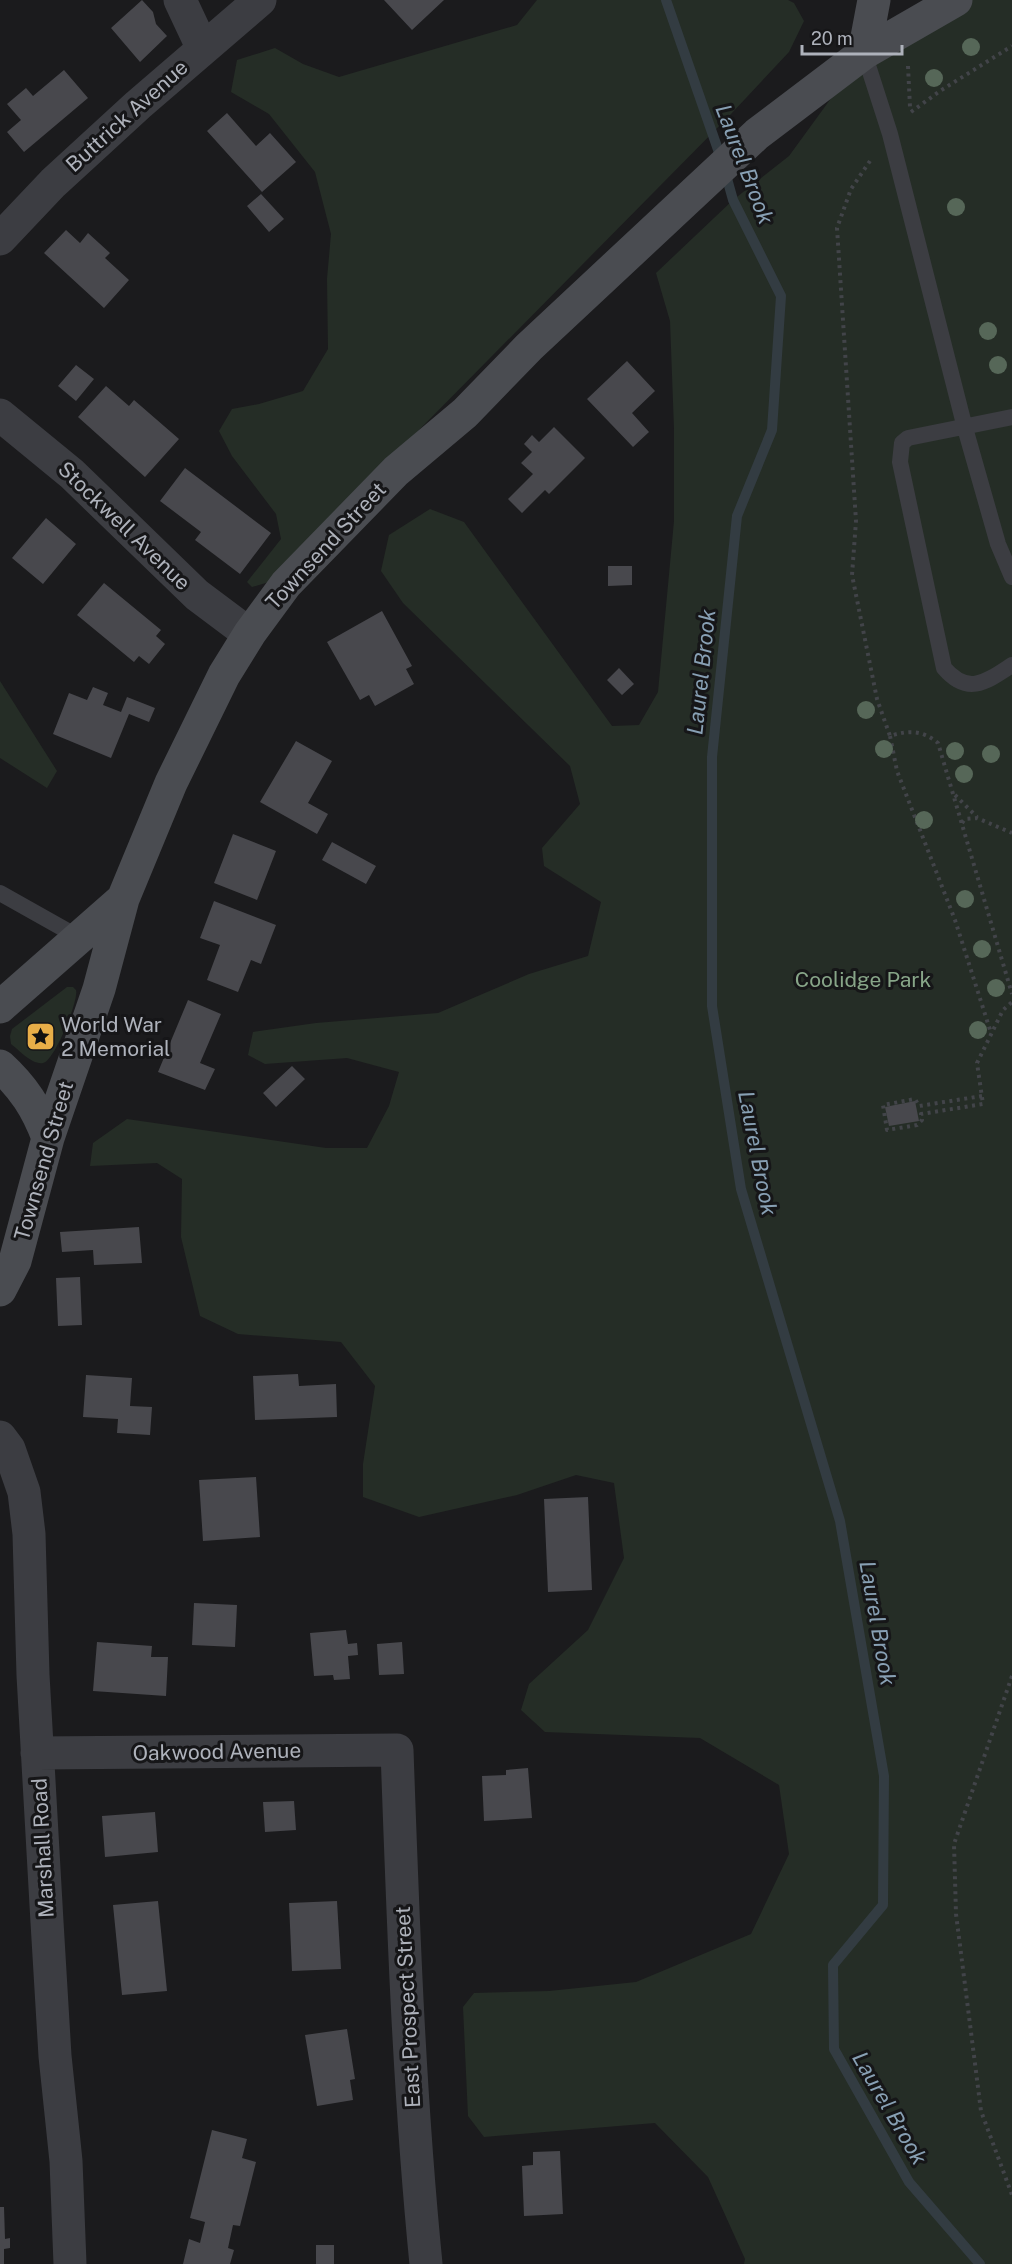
<svg xmlns="http://www.w3.org/2000/svg" width="1012" height="2264" font-family="'Public Sans',sans-serif">
	<rect width="100%" height="100%" fill="#1b1b1d"/>
	<!-- green -->
	<path fill="#252d26" d="M537,0H788L794,3L804,21L789,52L731,114L269,582L252,587L247,582L281,539L276,514L232,456L219,431L232,409L259,404L303,391L328,349L327,279L331,234L315,172L269,114L231,92L237,60L275,48L303,64L339,77L517,25Z
		M956,0H1012V2264H744L745,2259L708,2177L655,2123L484,2137L468,2116L463,2007L474,1993L549,1991L636,1982L751,1934L789,1854L779,1785L700,1738L545,1732L521,1710L529,1684L588,1630L624,1558L614,1483L576,1475L517,1495L419,1517L363,1497V1464L375,1386L341,1342L238,1334L200,1316L181,1237L182,1179L157,1163L90,1166L93,1143L127,1119L326,1148H367L389,1106L399,1072L347,1058L265,1064L248,1055L253,1032L316,1023L438,1013L529,974L588,956L601,902L544,866L542,848L580,804L570,766L403,603L381,571L389,535L430,509L464,522L612,726L639,725L658,692L674,521V429L670,321L656,273L733,200L789,156L864,53Z
		M0,681L57,771L47,788L0,758Z
		M67,987H73L76,990C79,1000 54,1062 43,1063C32,1065 19,1050 11,1044L10,1036L12,1029Z"/>
	<g fill="none" stroke-linecap="round" stroke-linejoin="round">
		<!-- stream -->
		<path stroke="#333c42" stroke-width="10" d="M666,0L723,164L733,200L781,296L772,430L737,516L712,757V1006L741,1189L840,1521L884,1776L883,1905L833,1965L834,2049L909,2182L980,2264"/>
	</g>
	<!-- building -->
	<path fill="#48484d" d="M142,0L153,12L156,24L167,36L140,62L111,28Z
		M384,0H444L412,30Z
		M64,70L88,98L24,152L7,132L21,120L7,104L26,88L33,96Z
		M227,113L256,146L270,133L296,162L262,192L207,131Z
		M261,194L284,219L269,232L247,206Z
		M66,230L80,243L88,233L110,253L105,258L129,280L104,308L44,253Z
		M627,361L655,391L632,413L649,432L633,447L587,399Z
		M76,365L94,379L76,401L58,386Z
		M106,386L129,406L134,400L179,439L145,477L78,417Z
		M554,427L585,458L549,494L545,490L522,513L508,499L533,474L521,463L532,452L524,444L532,435L539,442Z
		M185,468L271,533L240,574L195,540L201,532L160,501Z
		M46,518L76,544L43,584L12,558Z
		M608,566H632V585L608,586Z
		M104,583L161,630L156,636L165,644L149,664L139,656L134,662L77,615Z
		M382,611L412,666L406,669L414,684L375,706L369,695L360,700L327,642Z
		M619,668L634,684L622,695L607,680Z
		M93,687L108,693L103,705L121,712L127,697L155,708L149,722L129,714L111,758L53,734L69,693L87,700Z
		M296,741L332,761L308,803L328,814L317,834L260,802Z
		M233,834L276,851L257,900L214,883Z
		M332,842L376,866L366,884L322,860Z
		M214,901L276,925L261,964L251,960L238,992L207,980L220,945L200,938Z
		M188,1000L221,1014L200,1063L215,1069L205,1090L158,1072Z
		M292,1066L305,1079L276,1107L263,1093Z
		M915,1101L919,1121L889,1126L885,1107Z
		M139,1227L142,1263L94,1265L93,1250L62,1252L60,1232Z
		M80,1277L82,1325L58,1326L56,1278Z
		M298,1374L299,1386L336,1384L337,1417L255,1420L253,1376Z
		M86,1375L132,1378L130,1406L152,1407L150,1435L117,1433L118,1419L83,1417Z
		M256,1477L260,1537L203,1541L199,1480Z
		M588,1497L592,1590L548,1592L544,1499Z
		M194,1603L237,1605L235,1647L192,1645Z
		M346,1630L348,1644L357,1643L358,1655L348,1656L350,1679L334,1680L333,1675L314,1676L310,1633Z
		M97,1642L152,1646L151,1657H168L166,1696L93,1691Z
		M402,1642L404,1674L379,1675L377,1644Z
		M528,1768L532,1818L484,1821L482,1776L506,1775V1770Z
		M294,1801L296,1830L265,1832L263,1802Z
		M155,1812L158,1852L105,1857L102,1816Z
		M158,1901L167,1991L122,1995L113,1905Z
		M337,1901L341,1969L292,1971L289,1903Z
		M347,2029L355,2079L350,2080L353,2100L317,2106L305,2035Z
		M212,2130L247,2139L242,2158L256,2162L240,2226L233,2225L228,2248L234,2250L230,2264H183L189,2239L200,2243L205,2222L190,2218Z
		M560,2151L563,2214L524,2216L522,2166L533,2165V2152Z
		M0,2207H4L5,2239L10,2238V2248L4,2249V2264H0Z
		M316,2245H334V2264H316Z"/>
	<g fill="none" stroke-linecap="round" stroke-linejoin="round">
		<!-- path -->
		<path stroke="#424449" stroke-width="4" stroke-dasharray="3 4.5" stroke-linecap="butt" d="M908,66L910,107
			M911,112L940,91L1012,46
			M870,161L851,189L837,228L856,521L852,575L877,699L890,736C909,730 922,730 938,743L1012,994
			M890,736L897,771L955,920L991,1033
			M955,795L977,817
			M962,823L965,819L977,818L1012,833
			M982,1096L919,1106L915,1099L883,1105L887,1130L917,1125L922,1120L921,1114L983,1104L977,1063L1003,1010L1012,1002
			M1012,1676L954,1844L956,1914L981,2111L1012,2195"/>
		<!-- lane -->
		<path stroke="#3c3d42" stroke-width="16" d="M864,53L890,134L965,428L998,544L1012,577
			M1012,417L908,438L902,443L900,462L944,668C968,696 986,682 1012,665
			M0,893L80,938"/>
		<!-- street -->
		<path stroke="#3c3d42" stroke-width="33" d="M180,0L203,49
			M0,239L53,183L138,105L260,0
			M0,415L72,474L197,595L249,634
			M0,1437L9,1449L24,1492L29,1534L33,1675L47,1922L55,2056L66,2161L70,2264
			M37,1753L397,1750C403,1921 409,2093 426,2264"/>
		<!-- secondary -->
		<path stroke="#4a4c51" stroke-width="33" d="M864,53L874,0
			M0,1007L123,899
			M0,1066C23,1087 37,1108 48,1138
			M0,1290L15,1261L48,1138L99,989L123,899L171,783L224,675L250,633L286,584L396,471L465,413L529,347L757,134L864,53L956,0"/>
	</g>
	<!-- trees -->
	<g fill="#566758">
		<circle cx="971" cy="47" r="9"/>
		<circle cx="934" cy="78" r="9"/>
		<circle cx="956" cy="207" r="9"/>
		<circle cx="988" cy="331" r="9"/>
		<circle cx="998" cy="365" r="9"/>
		<circle cx="866" cy="710" r="9"/>
		<circle cx="884" cy="749" r="9"/>
		<circle cx="955" cy="751" r="9"/>
		<circle cx="991" cy="754" r="9"/>
		<circle cx="964" cy="774" r="9"/>
		<circle cx="924" cy="820" r="9"/>
		<circle cx="965" cy="899" r="9"/>
		<circle cx="982" cy="949" r="9"/>
		<circle cx="996" cy="988" r="9"/>
		<circle cx="978" cy="1030" r="9"/>
	</g>
	<!-- icons -->
	<defs>
		<symbol id="sight-square" viewBox="-11 -11 22 22"><rect x="-9" y="-9" width="18" height="18" rx="4" fill="#e8ae48" stroke="#161618"/><path d="M0-6L1.8-2.2L6-1.7L2.9 1.2L3.7 5.4L0 3.3L-3.7 5.4L-2.9 1.2L-6-1.7L-1.8-2.2Z" fill="#111"/></symbol>
	</defs>
	<g fill-rule="evenodd">
		<use href="#sight-square" x="24" y="1020" width="33" height="33"/>
	</g>
	<g text-anchor="middle" stroke-width="6" stroke-linejoin="round" paint-order="stroke">
		<!-- street labels -->
		<g font-size="21" fill="#aeb2bb" stroke="#161618">
			<text transform="translate(127 116) rotate(-42)" y="7">Buttrick Avenue</text>
			<text transform="translate(124 526) rotate(44)" y="7">Stockwell Avenue</text>
			<text transform="translate(326 546) rotate(-47)" y="7">Townsend Street</text>
			<text transform="translate(44 1161) rotate(-74)" y="7">Townsend Street</text>
			<text transform="translate(217 1752) rotate(-1)" y="7">Oakwood Avenue</text>
			<text transform="translate(43 1848) rotate(-93)" y="7">Marshall Road</text>
			<text transform="translate(408 2007) rotate(-93)" y="7">East Prospect Street</text>
		</g>
		<!-- park labels -->
		<g font-size="21" fill="#87a588" stroke="#161618">
			<text x="863" y="987">Coolidge Park</text>
		</g>
		<!-- poi labels -->
		<g font-size="21" fill="#aeb2bb" stroke="#161618" text-anchor="start">
			<text x="61" y="1032">World War<tspan x="61" dy="24">2 Memorial</tspan></text>
		</g>
		<!-- water labels -->
		<g font-size="22" font-style="italic" fill="#88a0b4" stroke="#161618">
			<text transform="translate(745 164) rotate(69)" y="8">Laurel Brook</text>
			<text transform="translate(701 672) rotate(-84)" y="8">Laurel Brook</text>
			<text transform="translate(758 1153) rotate(79)" y="8">Laurel Brook</text>
			<text transform="translate(878 1623) rotate(80)" y="8">Laurel Brook</text>
			<text transform="translate(890 2108) rotate(60)" y="8">Laurel Brook</text>
		</g>
	</g>
	<!-- scale -->
	<path d="M802 45v9h100v-9" fill="none" stroke="#aeb2bb" stroke-width="3"/>
	<text x="811" y="45" font-size="18" fill="#aeb2bb" stroke="#161618" stroke-width="4.5" paint-order="stroke">20 m</text>
</svg>
